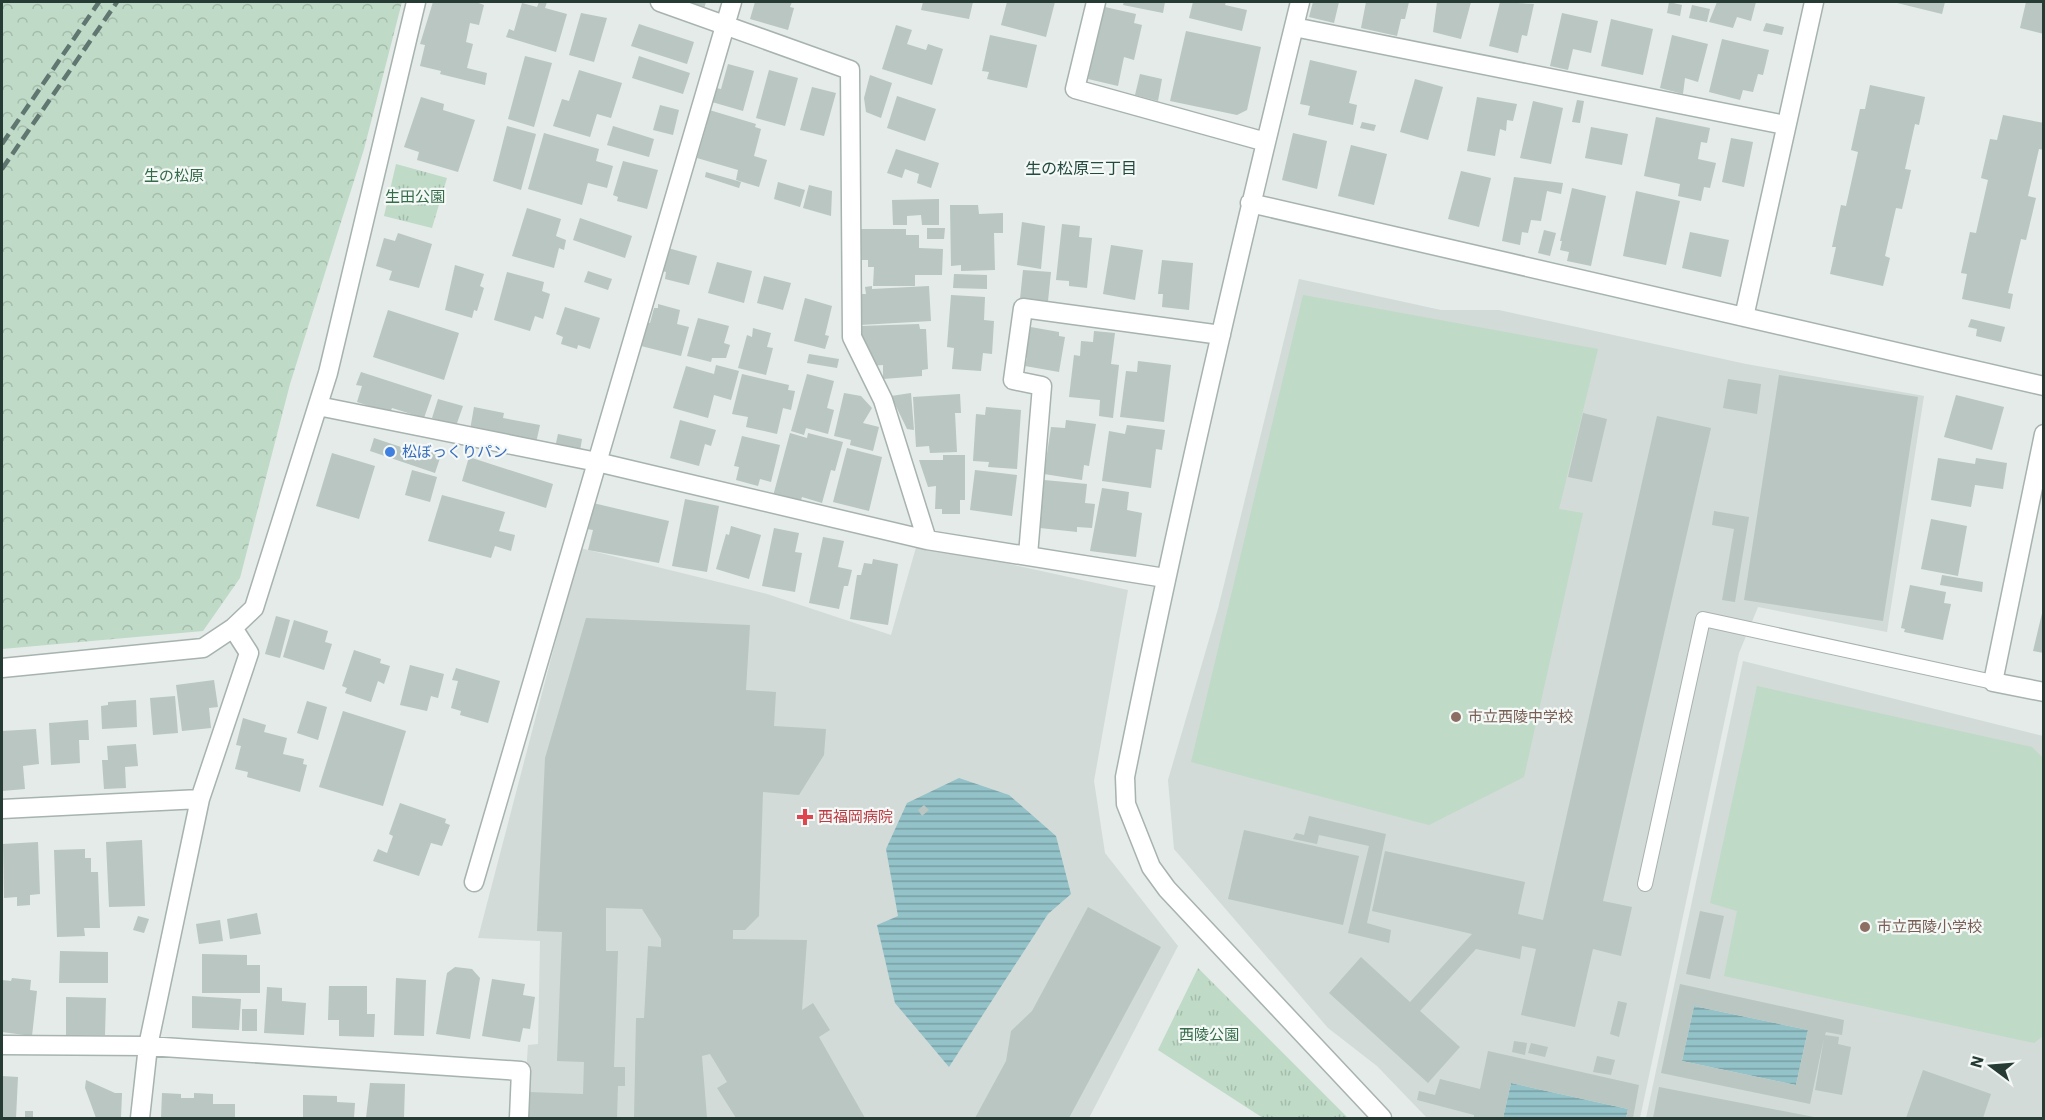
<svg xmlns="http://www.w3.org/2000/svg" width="2045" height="1120" font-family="'IBM Plex Sans','Noto Sans JP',sans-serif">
	<defs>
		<pattern id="forest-crowns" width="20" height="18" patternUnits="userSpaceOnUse" patternTransform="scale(1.5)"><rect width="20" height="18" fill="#bfdac6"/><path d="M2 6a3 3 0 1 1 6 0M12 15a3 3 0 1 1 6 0" fill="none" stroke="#a4bcab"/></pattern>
		<pattern id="park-tufts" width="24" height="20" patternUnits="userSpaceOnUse" patternTransform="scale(1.5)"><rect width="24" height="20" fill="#bfdac6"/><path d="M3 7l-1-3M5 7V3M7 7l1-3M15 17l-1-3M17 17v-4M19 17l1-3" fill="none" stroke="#a4bcab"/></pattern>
		<pattern id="water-rules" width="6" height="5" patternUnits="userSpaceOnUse" patternTransform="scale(1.5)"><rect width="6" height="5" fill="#93c2c9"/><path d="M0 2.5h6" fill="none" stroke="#789fa4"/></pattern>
	</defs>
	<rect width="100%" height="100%" fill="#e4ebe8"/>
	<!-- built -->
	<path fill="#d2dbd7" d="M1299,279L1441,310H1499L1746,364L1924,396L1887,632L1758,607L1739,653L1640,1118H1427L1377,1066L1328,1028L1174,849L1168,780L1218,609Z
		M917,544L1128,590L1094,781L1105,853L1178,946L1089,1118H523L528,1045L538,1044L540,941L478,938L580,548L767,594L891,635Z
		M1743,661L2043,736V1118H1646Z"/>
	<!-- forest -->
	<path fill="url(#forest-crowns)" d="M2,2H402L364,149L290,384L240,578L203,631L2,649Z"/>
	<!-- park -->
	<path fill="url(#park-tufts)" d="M396,164L447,178L432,228L384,216Z
		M1198,968L1348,1118H1263L1158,1050Z"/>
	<!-- pitch -->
	<path fill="#bfdac6" d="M1303,295L1598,349L1559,509L1583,513L1524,777L1429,825L1191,762Z
		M1757,686L2032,747L2043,758L2044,1035L2034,1043L1724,976L1737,911L1710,903Z"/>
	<!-- water -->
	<path fill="url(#water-rules)" d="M959,778L1009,795L1056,836L1071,894L1048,914L949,1067L895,1003L877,925L898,916L886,849L907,803Z
		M1694,1006L1808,1030L1796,1085L1682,1061Z
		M1511,1083L1628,1109L1626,1118H1503Z"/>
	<!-- building -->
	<path fill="#b9c6c1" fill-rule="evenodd" d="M433,2H476L484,5L479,25L470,23L466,42L473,44L467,68L487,73L485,85L440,74L441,71L420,66L425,45L420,44Z
		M539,2H547L545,8L567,14L556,52L506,37L509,29L514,31L522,3L537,7Z
		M672,2H706L703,12Z
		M755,2H792L790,7L794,8L788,30L750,19Z
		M923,2H973L969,19L921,10Z
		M1007,2H1055L1046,37L1001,25Z
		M1124,2H1165L1163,13L1123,5Z
		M1193,2H1226L1225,5L1247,10L1242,31L1189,18Z
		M1313,2H1339L1334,23L1309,17Z
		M1366,2H1409L1405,19H1401L1397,36L1361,28Z
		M1437,2H1471L1461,39L1433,32Z
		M1500,2L1534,4L1527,36L1522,35L1518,53L1489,46Z
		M1669,2L1682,5L1680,16L1667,13Z
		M1717,2H1756L1751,21L1737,17L1733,28L1709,22Z
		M1893,2H1945L1942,14Z
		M2026,2H2044V34L2020,28Z
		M1692,5L1710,9L1707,22L1689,18Z
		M1105,7L1136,14L1134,23L1142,25L1134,60L1124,57L1118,86L1088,79Z
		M581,13L607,18L594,62L569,55Z
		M1562,13L1598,21L1591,53L1573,49L1568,70L1550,66Z
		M1611,19L1653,29L1643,75L1601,66Z
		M1766,23L1784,27L1782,35L1763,31Z
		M639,24L694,42L687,64L631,46Z
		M896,25L912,30L907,44L926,50L928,44L943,49L932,85L882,69Z
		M1186,31L1261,47L1247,110L1237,115L1170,101Z
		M990,35L1037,45L1027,88L987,79L989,72L982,71Z
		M1672,35L1708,44L1698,82L1685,78L1683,94L1660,88Z
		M1722,39L1769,50L1763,75L1758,74L1753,92L1743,90L1740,100L1709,92Z
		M525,56L552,63L534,127L508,119Z
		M639,56L690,73L683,94L632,78Z
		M1310,60L1357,71L1349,103L1357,105L1353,125L1308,115L1310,106L1300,104Z
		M728,64L754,71L743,111L712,102L716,88L721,89Z
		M579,70L622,83L611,118L597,114L590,137L553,126L562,99L569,101Z
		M769,70L798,78L785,126L756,118Z
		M1140,74L1162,79L1158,101L1135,95Z
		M870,75L892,83L881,118L866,112L864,98Z
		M1415,79L1443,87L1428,140L1400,132Z
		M1870,85L1925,97L1919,125L1915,124L1905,169L1911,170L1902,209L1896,208L1885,256L1890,258L1883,286L1830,274L1836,247H1832L1841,205L1846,206L1858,152L1851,150L1860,109H1865Z
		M812,87L836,93L824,136L800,130Z
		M897,96L936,109L925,141L887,128Z
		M421,97L444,104L443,110L475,120L458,172L417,160L419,152L404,147Z
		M1477,97L1517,104L1513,121L1507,120L1506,131L1500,129L1495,156L1467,151Z
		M1577,100L1584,101L1580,123L1572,122Z
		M1533,101L1563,108L1551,164L1520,158Z
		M660,105L679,110L673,135L653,130Z
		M706,109L756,124L755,127L761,129L754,156L767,160L759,187L736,180L738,170L697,158L707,124L702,123Z
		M2003,115L2044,123V150L2039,149L2028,196L2036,198L2026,240L2021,239L2008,293L2013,294L2010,309L1962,299L1967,274L1961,273L1970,232L1976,233L1988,180L1981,178L1990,139L1997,140Z
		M1656,117L1710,128L1707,143L1701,142L1698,159L1716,163L1710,188L1704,187L1701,201L1678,196L1680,184L1644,176Z
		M1362,122L1376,125L1374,131L1360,128Z
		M507,126L536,134L521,190L493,181Z
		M613,126L654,139L649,157L607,145Z
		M1591,127L1628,134L1622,165L1585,158Z
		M544,133L599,149L596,161L613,166L607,188L588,183L582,205L528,189Z
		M1293,133L1327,141L1317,189L1282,180Z
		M1731,138L1753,142L1744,187L1722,182Z
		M1351,145L1387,154L1374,205L1338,196Z
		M896,149L939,163L931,188L917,183L919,174L905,169L902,178L887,173Z
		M623,161L658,170L647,209L617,201L618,197L613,195Z
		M1461,171L1491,178L1479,227L1448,219Z
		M706,172L741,182L739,188L705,177Z
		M1514,177L1563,183L1561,194L1547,191L1541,221L1531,220L1528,233L1522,232L1520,245L1502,241Z
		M778,182L805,190L800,207L774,199Z
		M809,185L832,191L831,216L803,208Z
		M1572,188L1606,196L1591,266L1567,261L1569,252L1560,250L1562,241H1560Z
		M1636,191L1680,201L1666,265L1623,256Z
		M939,199V225H922L921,215L907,216V225H893L892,200Z
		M950,205H978L979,214L1003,213V233H994L995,270L961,271V265L951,266Z
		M527,208L561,219L556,236L566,240L564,250L559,248L554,268L512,256Z
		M580,218L632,236L625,258L573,240Z
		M1022,222L1045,226L1041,269L1017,265Z
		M1062,224L1080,226L1079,237L1092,238L1087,288L1069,286V281L1056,280Z
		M927,228H945L944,239H927Z
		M860,229H906V235H919V248L943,249L942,275H915V286H873L874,267H868V260H860Z
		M1544,230L1556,233L1550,256L1538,253Z
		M1690,232L1729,240L1721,277L1682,268Z
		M398,233L432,244L419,288L389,280L392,271L376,266L384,238L395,241Z
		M1111,245L1143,250L1135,300L1103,294Z
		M668,248L697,256L689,285L665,279L666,272L662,271Z
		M1162,260L1193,263L1189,310L1162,307L1163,294H1158Z
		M717,262L752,271L744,303L708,293Z
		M455,265L484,274L480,286L484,288L477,311L474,310L472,318L445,310Z
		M1023,270L1051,272L1048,301L1020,299Z
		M588,271L612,279L608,290L584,282Z
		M507,272L544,282L542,291L550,294L543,319L535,316L530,331L494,320Z
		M954,274L987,275V289L953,288Z
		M764,276L791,283L783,310L757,303Z
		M872,286V289L929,286L931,321L860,325L859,302H862V294H866L865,287Z
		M951,295L985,297L984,320L994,321L992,354L983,353L981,371L952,369L954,348L947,347Z
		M805,298L832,306L825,335L829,336L825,349L794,341Z
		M658,304L680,310L677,324L689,327L681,356L641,346L647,322L650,323L654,308H658Z
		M565,307L600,318L590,349L578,345L577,349L561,344L563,337L556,334Z
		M388,310L459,333L444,380L373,357Z
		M698,318L729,326L724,343L730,345L726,358H712L711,362L687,356Z
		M1971,319L2005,327L2001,342L1976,336L1977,329L1968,327Z
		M919,324L920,329H926L928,369L922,370V376L883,379V365L870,366L862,343L860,326Z
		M1025,326L1059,332V336L1065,337L1059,372L1025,366L1027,358L1019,356Z
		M753,328L771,333L767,347L773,348L766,375L738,368L747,335L752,337Z
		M1094,331L1115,333L1111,364L1119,365L1113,418L1099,416L1100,400L1069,397L1074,355L1080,356L1081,341L1093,342Z
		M809,354L839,359L837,368L807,363Z
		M1138,361L1171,365L1164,422L1120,417L1126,371L1137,372Z
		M716,365L739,371L731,400L714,395L708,418L673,408L686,366L714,374Z
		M361,372L432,395L424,418L392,408L390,413L357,402L362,386L356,385Z
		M742,374L789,385L788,390L795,391L791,410L783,408L777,434L746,427L748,417L732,414Z
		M807,374L834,381L827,408L834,410L828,434L806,428L804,435L791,431Z
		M1779,375L1918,397L1883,621L1744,600Z
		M1728,379L1761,384L1757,414L1723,408Z
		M844,393L861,396L872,408L863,423L879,427L873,451L850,445L851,440L834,436Z
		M911,393L914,430L907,429L891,396Z
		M960,394L961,413H955L957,452L930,453L929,446L916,447L913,397Z
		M1956,395L2004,407L1992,450L1944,437Z
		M438,399L463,406L456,426L432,418Z
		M474,407L504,413L503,418L540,425L536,443L470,430Z
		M986,407L1021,410L1017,469L988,467L989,462L973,461L976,414L985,415Z
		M1583,413L1607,419L1592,482L1568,477Z
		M1657,416L1711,428L1603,901L1632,907L1621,956L1593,949L1575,1027L1521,1015L1536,949L1522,946L1520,959L1476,949L1420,1011L1460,1047L1428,1083L1329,993L1361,957L1410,1002L1472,934L1372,911L1385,851L1525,882L1518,914L1543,920Z
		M680,420L716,430L711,446L705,444L699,466L670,458Z
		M1066,420L1096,424L1089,466L1084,465L1082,480L1044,474L1051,427L1065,428Z
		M1127,425L1165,430L1162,450L1156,449L1151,488L1102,481L1109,431L1125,434Z
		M790,433L807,438L808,433L843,442L835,471L831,470L822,503L802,497L800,503L773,496Z
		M558,434L582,439L579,457L554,452Z
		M742,436L780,445L771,482L760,479L758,486L736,480L739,467L734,466Z
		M374,438L419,453L420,448L441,455L435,473L370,451Z
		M847,448L882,457L869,511L833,502Z
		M332,453L375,466L359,519L316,506Z
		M943,455H965V500H960V514H942V509H935L936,486L928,487L919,460H943Z
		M469,457L553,484L546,508L462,481Z
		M1938,458L1975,464L1976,458L2007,463L2003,489L1975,485L1971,507L1931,500Z
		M412,470L437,477L430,502L405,495Z
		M975,470L1017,475L1012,516L970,510Z
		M1044,480L1087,484L1085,503L1095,504L1092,528L1077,527V532L1040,528Z
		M1102,488L1129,492L1127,510L1142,513L1136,557L1090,551Z
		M442,495L505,512L499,531L515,535L511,551L495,546L491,558L428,541Z
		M685,499L719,506L707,572L672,566Z
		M593,503L669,521L659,563L588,550L593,530L587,529Z
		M1714,511L1749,517L1735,602L1722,600L1734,529L1712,525Z
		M1931,519L1967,526L1958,576L1921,569Z
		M731,526L761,535L749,579L716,569L726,534L729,535Z
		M774,528L799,533L795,552L802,553L795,592L762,586Z
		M823,537L844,541L838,567L852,570L848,586H844L839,609L809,603Z
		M873,559L898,564L888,625L850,619L857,575H861L864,563L872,564Z
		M1942,575L1983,582L1982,592L1940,585Z
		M1910,585L1946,592L1944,603L1951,604L1943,640L1904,632L1905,629L1901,628Z
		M2044,605V653L2033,651Z
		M276,616L290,620L280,658L265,654Z
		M586,618L750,625L746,690L776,692L774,726L826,729L824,755L799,795L763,792L759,916L745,930H733V939L807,940L802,1010L813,1003L830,1030L819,1037L865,1118H736L717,1088L727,1082L710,1054L702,1056L707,1118H634L636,1018H644L648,946L661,947V939L642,909L606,908V951H618L614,1067H625V1086H618L617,1118H528L529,1092L583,1094L584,1062L557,1061L562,932L537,931L545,758Z
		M294,620L328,631L325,642L332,644L324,670L283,657Z
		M354,650L381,659L380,663L390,666L384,684L378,681L371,702L345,693L347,688L342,686Z
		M410,665L444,674L438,698L431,696L427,711L400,705Z
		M456,668L500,681L488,723L460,715L461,711L451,708L458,681L452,680Z
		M214,680L218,707L209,708L211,728L182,731L176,685Z
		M175,696L178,733L153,735L150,698Z
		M136,700L137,727L102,729L101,706L108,705V702Z
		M307,701L327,707L318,740L297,733Z
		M343,711L406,731L383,806L319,787Z
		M243,718L266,725L264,732L287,738L283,754L304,759L303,764L307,765L300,792L247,777L248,772L235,769L241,746L236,745Z
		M88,720L89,740H79L80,763L51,765L49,723Z
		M36,729L39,764L23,766L25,789L2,791V731Z
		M136,744L138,766L125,767L126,788L104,789L102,760H108L107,746Z
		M400,803L446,819L445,823L450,825L442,846L431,843L419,876L373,861L378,849L387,853L393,836L389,834Z
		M924,805L929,810L922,816L918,810Z
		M1309,816L1386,834L1367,923L1391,930L1389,943L1348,933L1369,846L1319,835L1317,844L1293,839L1296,833L1304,835Z
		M1244,830L1359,856L1343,925L1228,899Z
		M142,840L145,906L109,907L106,842Z
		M38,842L40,894L30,895V905L17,906V897L4,898L3,844Z
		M85,849V858H91V872H98L100,928H84L85,936L57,937L54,850Z
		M1088,907L1161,947L1069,1118H975L1006,1061L1011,1031L1032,1011Z
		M1700,911L1724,916L1710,979L1686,974Z
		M257,913L261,934L230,939L227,919Z
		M138,916L149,919L144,933L133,930Z
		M220,920L223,941L199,944L196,924Z
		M60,951L108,952V983H59Z
		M202,954L247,955V965H260V993H202Z
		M455,967L472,969L480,978L470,1039L436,1034L447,973Z
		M12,978L31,980L30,990L37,991L32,1036L2,1032V980L11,981Z
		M396,978L426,980L424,1036L394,1035Z
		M492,979L525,984L523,995L535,997L530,1029L523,1028L520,1042L482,1036Z
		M1680,984L1844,1020L1842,1035L1826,1032L1825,1035L1839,1037L1838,1044L1851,1047L1842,1095L1815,1090L1824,1038L1810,1104L1661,1073ZM1694,1006L1808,1030L1796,1085L1682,1061Z
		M329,986H367V1014H375L374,1037L339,1036V1020H328Z
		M267,987L282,988V1001L306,1003L304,1035L264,1033Z
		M192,996L241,999L239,1030L192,1028Z
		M66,997L106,998L105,1035H66Z
		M1618,1001L1627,1003L1619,1037L1610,1034Z
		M242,1009H257V1031H242Z
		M1514,1041L1527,1043L1525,1055L1512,1052Z
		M1531,1043L1548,1047L1545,1057L1528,1053Z
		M1488,1051L1639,1085L1633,1118H1626L1628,1109L1511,1083L1503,1118H1474V1115L1417,1100L1419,1091L1435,1095L1440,1079L1480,1089Z
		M1597,1056L1615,1060L1611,1075L1593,1072Z
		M1923,1070L1991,1094L1983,1118H1906Z
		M2,1076L18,1077L16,1118H2Z
		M86,1080L115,1093H122L121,1118H96L85,1088Z
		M370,1083L405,1084L404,1118H366Z
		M1659,1087L1814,1117V1118H1653Z
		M162,1093L181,1094V1098H194V1093L213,1094V1104H235V1118H161Z
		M303,1095L337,1096V1102L355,1103L354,1118H303Z
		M25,1111H33V1118H25Z"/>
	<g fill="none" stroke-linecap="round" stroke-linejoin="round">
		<defs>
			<path id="service" d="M1645,884L1703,619L1993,682"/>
			<path id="minor" d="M660,2L850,70L852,337L883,400L927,540
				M1096,2L1075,89L1266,142
				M1300,2C1237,259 1177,517 1125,777L1126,804L1151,867L1167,889L1382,1118
				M1294,27L1785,125
				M1250,203L2044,386
				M1744,317L1814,2
				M318,406L597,462L927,540L1165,578
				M1028,555L1042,386L1013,380L1023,308L1221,335
				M2,668L203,648L233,628L254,608L328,373L416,2
				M2,809L200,799
				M474,882L732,2
				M2,1045L148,1046L521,1071L519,1118
				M140,1118L148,1046L200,799L249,653L233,628"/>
			<path id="tertiary" d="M2044,434L1993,682L2044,692"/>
		</defs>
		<!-- service casing -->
		<use href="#service" stroke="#a7b3ae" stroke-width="16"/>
		<!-- minor casing -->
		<use href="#minor" stroke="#a7b3ae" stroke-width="21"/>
		<!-- tertiary casing -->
		<use href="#tertiary" stroke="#a7b3ae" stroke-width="21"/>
		<!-- service -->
		<use href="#service" stroke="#fff" stroke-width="14"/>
		<!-- minor -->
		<use href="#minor" stroke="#fff" stroke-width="18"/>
		<!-- tertiary -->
		<use href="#tertiary" stroke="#fff" stroke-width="18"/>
		<!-- rail -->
		<path stroke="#607670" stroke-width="4.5" stroke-dasharray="12 6" stroke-linecap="butt" d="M2,144L99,2
			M2,169L117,2"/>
	</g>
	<!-- markers -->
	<circle fill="#3f7fe0" stroke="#f4f8f6" stroke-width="2" cx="390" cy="452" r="6"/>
	<g fill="#8d6e63" stroke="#f4f8f6" stroke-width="2">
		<circle cx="1456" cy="717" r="6"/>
		<circle cx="1865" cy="927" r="6"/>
	</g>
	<path fill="#e0444e" stroke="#f4f8f6" stroke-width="2" d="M802 808h6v6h6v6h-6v6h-6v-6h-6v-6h6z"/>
	<g text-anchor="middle" stroke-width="4.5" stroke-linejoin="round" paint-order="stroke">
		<!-- park labels -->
		<g font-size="15" fill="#356c49" stroke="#f4f8f6">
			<text x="174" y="181">生の松原</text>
			<text x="415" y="202">生田公園</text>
			<text x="1209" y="1040">西陵公園</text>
		</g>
		<!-- shop labels -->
		<g font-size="15" fill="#366cbe" stroke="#f4f8f6" text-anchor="start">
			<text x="402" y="457">松ぼっくりパン</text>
		</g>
		<!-- education labels -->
		<g font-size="15" fill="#785e54" stroke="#f4f8f6" text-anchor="start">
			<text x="1468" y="722">市立西陵中学校</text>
			<text x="1877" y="932">市立西陵小学校</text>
		</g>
		<!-- health labels -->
		<g font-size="15" fill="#be3a42" stroke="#f4f8f6" text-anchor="start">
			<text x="818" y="822">西福岡病院</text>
		</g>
		<!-- neighbourhood labels -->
		<g font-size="16" fill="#244a40" stroke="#f4f8f6">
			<text x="1081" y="174">生の松原三丁目</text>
		</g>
	</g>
	<!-- border -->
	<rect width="2045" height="1120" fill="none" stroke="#253b34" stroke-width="6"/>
	<!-- north arrow -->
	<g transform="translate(1991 1066) rotate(286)" stroke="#f4f8f6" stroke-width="4.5" paint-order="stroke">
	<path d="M0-4.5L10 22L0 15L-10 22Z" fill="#253b34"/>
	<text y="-9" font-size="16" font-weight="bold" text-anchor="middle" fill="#253b34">N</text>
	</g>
</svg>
